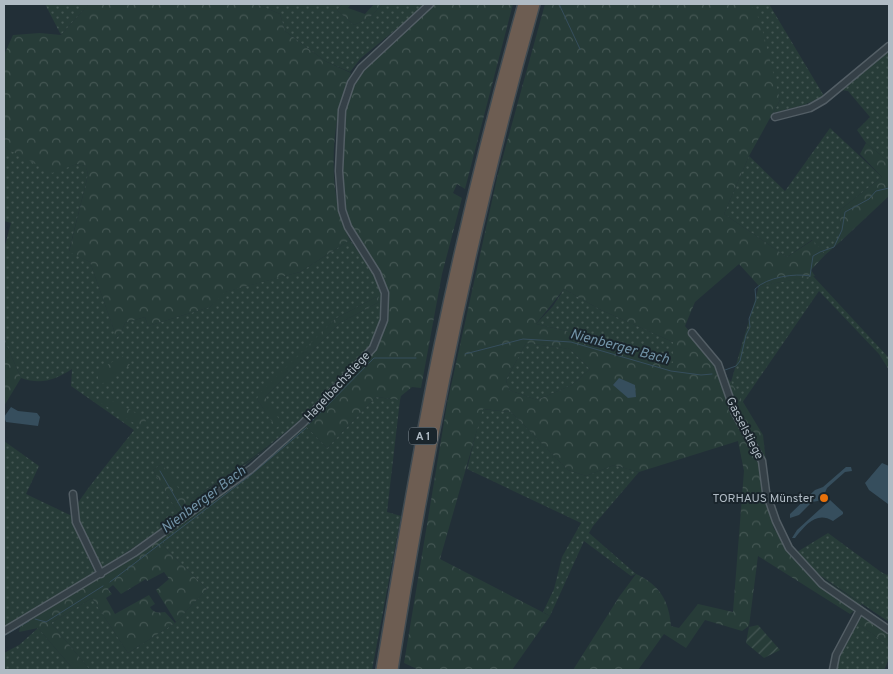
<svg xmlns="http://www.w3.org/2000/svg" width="893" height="674" font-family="Overpass,sans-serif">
	<defs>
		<pattern id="grass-dots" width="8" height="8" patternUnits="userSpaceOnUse" patternTransform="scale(1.25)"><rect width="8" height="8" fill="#273c38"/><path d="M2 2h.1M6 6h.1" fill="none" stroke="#445653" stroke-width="1.8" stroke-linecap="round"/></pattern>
		<pattern id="forest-crowns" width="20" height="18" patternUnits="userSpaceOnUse" patternTransform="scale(1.25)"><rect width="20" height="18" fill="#273c38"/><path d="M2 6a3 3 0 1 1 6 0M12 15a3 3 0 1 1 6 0" fill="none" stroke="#445653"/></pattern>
		<pattern id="garden-furrows" width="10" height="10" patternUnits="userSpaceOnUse" patternTransform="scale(1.25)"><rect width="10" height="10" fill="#273c38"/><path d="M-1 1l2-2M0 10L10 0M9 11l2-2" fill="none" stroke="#445653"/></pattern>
	</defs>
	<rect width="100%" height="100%" fill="#222f37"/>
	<!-- grass -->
	<path fill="url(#grass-dots)" fill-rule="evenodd" d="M45,4H89L61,35Z
		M256,4H343L337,10L354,25L369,18L383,4H424L421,9L361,58L350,72L325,61L285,31L280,14Z
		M750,4H769L824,96L804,105L773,113L780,100Z
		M889,51V162L866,143L857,130L870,117L848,91L840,90Z
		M830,128L882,177L840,210L841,241L825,255L812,240L787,257L724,214L749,156L785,191Z
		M4,147L52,172L77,164L86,166L88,175L69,251L90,262L114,330L115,339L121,333L125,323L145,317L148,326L210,307L224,292L300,272L350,240C363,259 382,279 383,303C385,318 379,338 370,350C359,366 342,380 328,394C285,436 238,470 186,502L162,464L153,470L180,516L103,568C94,556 75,523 76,508C77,500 125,442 134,430L71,386L72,369C55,380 41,385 21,378L6,344L4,314V249L11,223L4,221ZM378,296L379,302L340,323L265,397L276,427L257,399L335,319Z
		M813,276L889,358V370L879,354L819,291L742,403L731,382L759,286Z
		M564,289L599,309L673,342V364L604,346L585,335L536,324L553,306Z
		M526,343L570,349L590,369L572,385L537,400L509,390L506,380Z
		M376,397L400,400L387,512L401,516L372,670H90L51,623L92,598L128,653L175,623L207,589L164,547L162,537L265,460L304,424L327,448Z
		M482,409L511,412L568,470L586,476L614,465L639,472L593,526L589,533L636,574L631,576L584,541L550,616L543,612L554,589L562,557L581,523L467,469Z
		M4,441L39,466L26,494L72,516L75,528L95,573L4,627Z
		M828,533L881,572L887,575L889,573V622L815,572L797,552Z
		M856,622L889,646V659L884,670H835L836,663Z
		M38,628L74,670H4V653L19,645Z"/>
	<!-- forest -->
	<path fill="url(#forest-crowns)" fill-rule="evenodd" d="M89,4H256L280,14L285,31L325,61L351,73C330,118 326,196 350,240L300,272L225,292L210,307L148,326L145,317L125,323L121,333L114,340V330L90,262L69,252L88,175L86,166L77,164L52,173L4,147V55L13,35L40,33L61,35Z
		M343,4H351L348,8L365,14L374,4H383L369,18L354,25L337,10Z
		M430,4H513L465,189L457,184L453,193L462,198L442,274L421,388L412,387L401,396L400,400L376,397L327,448L303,423L379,338L385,293L342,210L341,121L357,74Z
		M545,4H750L760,20L780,100L749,156L724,214L787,257L813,240L825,255L811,270L815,276L759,286L739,264L695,302L685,326L731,382L763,435L766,462H762L763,489L774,529L814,573L862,604L850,614L758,556L749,626L742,631L705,620L686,648L664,634L638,670H573L619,597L636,574C660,585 669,601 671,626L679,628L698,604L733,612L744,471L738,441L639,472L614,465L586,476L568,470L511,412L483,409L440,559L550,616L512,670H419L404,663L447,404L497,178ZM564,289L599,309L673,342V363L604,346L585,335L536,324ZM526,343L570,349L590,369L572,385L537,400L509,390L506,380Z
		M866,143L889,162V196L841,241L840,210L882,177L860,154Z
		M378,296L379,302L340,323L265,397L282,424L276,428L257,399L259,394L335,319Z
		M4,314L6,344L21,378L4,406Z
		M123,356L130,365L99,386C93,369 111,363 123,356Z
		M102,396L143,416L146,421L143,426H139L99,402Z
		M284,435L180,516L153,470L162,464L187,501L226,478Z
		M162,537L164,547L207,589L176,622L156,590L169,579L164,572L147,581L146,579L121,594L113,585L108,589L112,594L106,598L115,614L149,595L155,604L150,607C153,613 159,613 165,612L175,623L128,653L92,598L51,623L90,670H74L38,628L19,632L21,623L99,578Z
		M863,608L889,629V646L856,622Z"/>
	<!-- garden -->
	<path fill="url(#garden-furrows)" d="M758,625L780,650L764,658L746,643L749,627Z"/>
	<!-- water -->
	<path fill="#364e5d" d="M619,378L635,385L636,397L628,398L613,385Z
		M11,407L18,411L37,413L40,417L38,426L6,422L4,417Z
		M882,463L889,466L888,504L869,490L865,483Z
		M846,467H851L852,471L845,472L827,488L824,495L818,501L812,502L799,515L790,518V514L815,490L823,487Z
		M830,500L843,512V514L833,521C817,511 806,524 795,538H792L797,530Z"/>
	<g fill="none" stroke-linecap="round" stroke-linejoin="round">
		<!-- stream -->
		<path stroke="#364e5d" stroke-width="1" d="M559,4L580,49
			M465,354L523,339L571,342L671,371L701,375L712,374
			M725,370L736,366L740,361L746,335L750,327L749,319L756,300L755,289C767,277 795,273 810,276L813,256L820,252L834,247L842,230L845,212L869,199L876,191L889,188
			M309,424L374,358H416
			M160,471L183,511
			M110,582L252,474L306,428
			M35,619L46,622L103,586
			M4,636L29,621"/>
		<defs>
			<path id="minor" d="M775,117L810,108L824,100L889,46
				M692,333L718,364L735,413L762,461L766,492L776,521L789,548L822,584L889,630
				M73,494L76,522L101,574
				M4,631L134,553L251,469L303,423L373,348L384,320L385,293L377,273L348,227L342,210L339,171L342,110L351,83L361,68L430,4
				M833,670L836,655L860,610"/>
			<path id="motorway" d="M382,670C400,562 418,453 440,346C464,231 492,117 524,4
				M392,670C427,445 472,223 534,4"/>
		</defs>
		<!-- minor casing -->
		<use href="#minor" stroke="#535e65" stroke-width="9"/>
		<!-- motorway casing -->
		<use href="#motorway" stroke="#404b52" stroke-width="14"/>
		<!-- minor -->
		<use href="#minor" stroke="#354047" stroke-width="6"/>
		<!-- motorway -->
		<use href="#motorway" stroke="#6d5d52" stroke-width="11"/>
	</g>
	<!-- markers -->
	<circle fill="#e8710a" stroke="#1a252c" stroke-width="2" cx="824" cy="498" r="5"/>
	<g text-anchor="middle" stroke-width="4" stroke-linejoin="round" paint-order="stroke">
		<!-- shield labels -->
		<rect fill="#1a252c" stroke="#838e96" stroke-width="1" x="409" y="427.5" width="28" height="17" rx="4"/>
		<g font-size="11" font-weight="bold" fill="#b0bbc4">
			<text x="423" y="440">A 1</text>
		</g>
		<!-- street labels -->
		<g font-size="12" fill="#b0bbc4" stroke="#1a252c">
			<text transform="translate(337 386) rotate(-47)" y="4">Hagelbachstiege</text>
			<text transform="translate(745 428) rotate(63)" y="4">Gasselstiege</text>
		</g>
		<!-- poi labels -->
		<g font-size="12" fill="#b0bbc4" stroke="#1a252c" text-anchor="end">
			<text x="814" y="502">TORHAUS Münster</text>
		</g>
		<!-- water labels -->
		<g font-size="14" font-style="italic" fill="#7192a6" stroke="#1a252c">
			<text transform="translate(620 346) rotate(15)" y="5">Nienberger Bach</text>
			<text transform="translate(203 499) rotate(-37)" y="5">Nienberger Bach</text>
		</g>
	</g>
	<!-- border -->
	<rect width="893" height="674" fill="none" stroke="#b0bbc4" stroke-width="10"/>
</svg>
